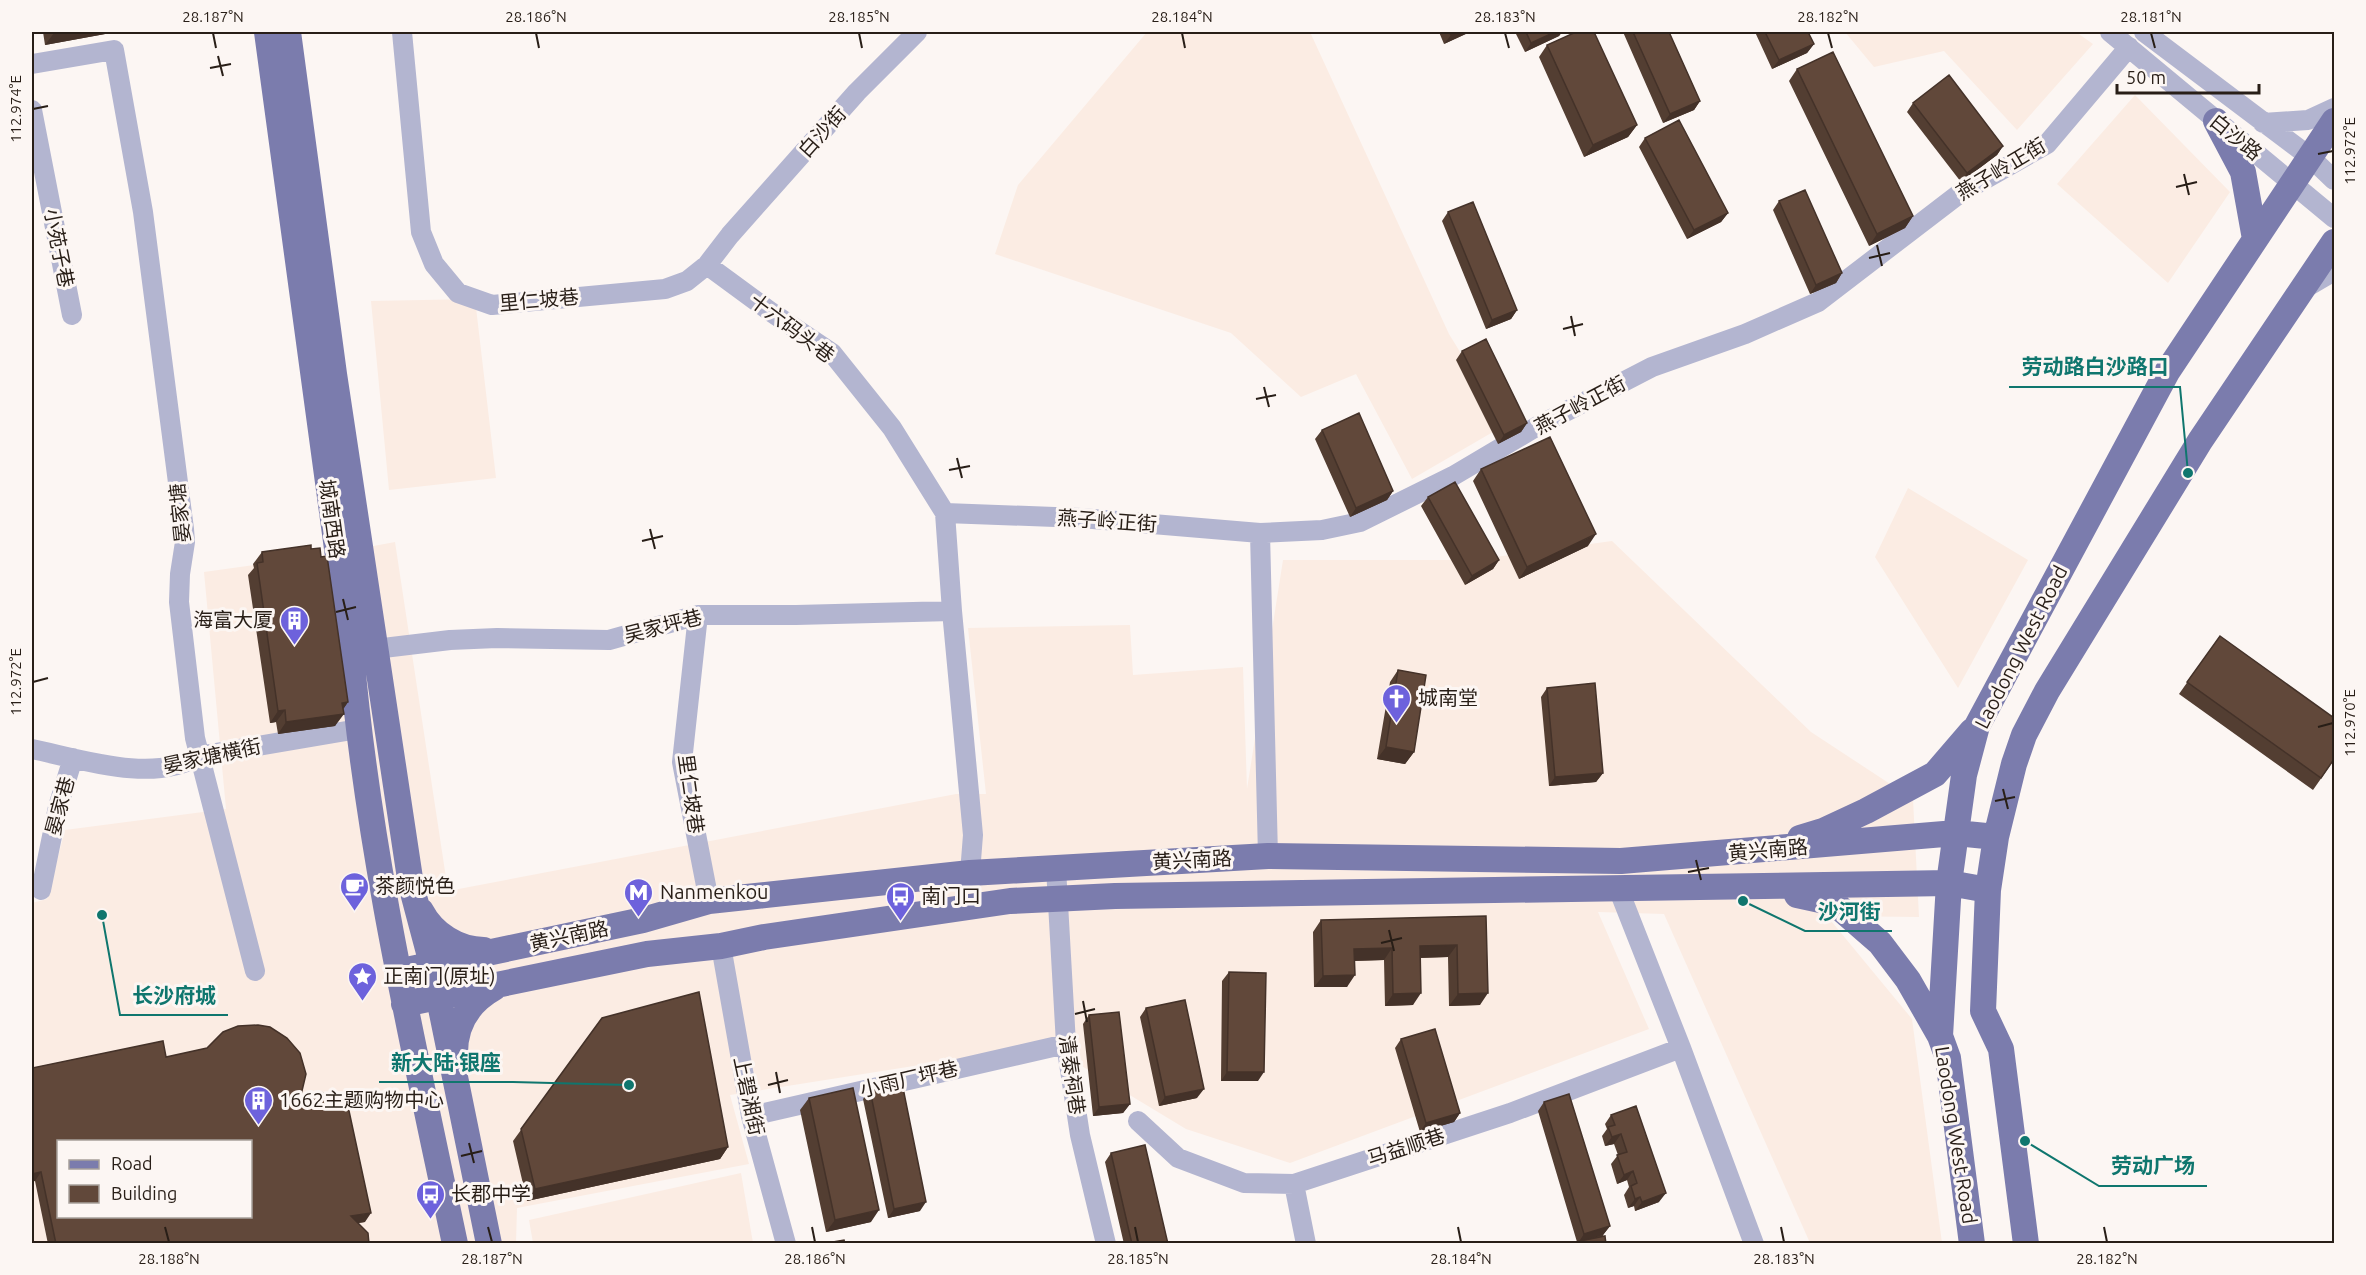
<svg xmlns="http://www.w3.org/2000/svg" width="2366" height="1275" font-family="Ubuntu,'Noto Sans SC',sans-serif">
	<rect width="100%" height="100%" fill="#fcf6f3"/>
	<!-- built -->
	<path fill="#fbece3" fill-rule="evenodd" d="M1147,32H1310L1449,334L1505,425L1412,479L1356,374L1301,397L1231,333L995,254L1018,185Z
		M1845,32H2076L2093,44L2017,130L1944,51L1874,67Z
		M2135,95L2230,192L2168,283L2057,184Z
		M475,299L496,478L389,490L371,301Z
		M1908,488L2028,560L1958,688L1875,557Z
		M1612,541L1811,732L1913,799L1919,917L1827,916L1912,1019L1942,1243H1810L1664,914L1598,912L1649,1029L1290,1163L1186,1129L1047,1045L730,1095L749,1164L517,1208L516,1243H32V903L47,899L65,830L226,809L204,572L325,555L395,542L448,891L956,794H986L968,628L1130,625L1133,675L1243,667L1247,789L1283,560H1474ZM58,1142H250V1216H58Z
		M741,1173L753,1243H533L529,1220Z"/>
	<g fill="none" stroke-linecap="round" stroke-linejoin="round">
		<!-- minor -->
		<path stroke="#b3b5d0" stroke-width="20" d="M402,32L421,232L434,264L458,293L492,305L665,289L687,281L707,265L730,235L857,92L917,32
			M2110,32L2334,218
			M2144,32L2310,157L2334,180
			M32,64L114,50L143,212L184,529L185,542L180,574L179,602L195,738L255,971
			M32,110L72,315
			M2263,123L2308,120L2334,108
			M707,265L771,312L832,353L892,428L945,513L952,611L973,835L970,873
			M2305,288L2334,271
			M945,513L1081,518L1260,533L1322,530L1360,522L1453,476L1536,427L1652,367L1745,334L1818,302L1959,194L2047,144L2129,47
			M1260,533L1268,856
			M698,615L682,762L709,901
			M375,649L450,640L497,638L609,640L698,615H796L952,611
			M32,749C80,759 154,784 198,756L358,729
			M1056,868L1066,1044L1080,1135L1106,1244
			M1618,888L1681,1048L1754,1244
			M41,890L58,807L73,758
			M721,946L751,1116L786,1244
			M751,1116L1066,1044
			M1138,1121L1178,1158L1244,1183L1294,1184L1510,1113L1681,1048
			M1294,1184L1306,1244"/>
		<!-- major -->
		<path stroke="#7b7cad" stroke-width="26" d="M267,32L351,652C368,851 414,1048 455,1244
			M288,32L334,374L411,885L432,964L489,1244
			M2216,121L2243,172L2255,239
			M1800,838L1823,831L1866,811L1935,774L1972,731
			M1797,895L1834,903L1880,943L1908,980L1940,1036
			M421,911C433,934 458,950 484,950
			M397,972L643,920L709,901L970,873L1268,856L1621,861L1956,833L1996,837
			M404,1004L647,954L721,946L764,937L1010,901L1115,896L1949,883L1988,890
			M455,1053C455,1023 469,1002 494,988
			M1972,1244L1948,1058L1940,1036L1949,883L1964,775L1977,726L2167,372L2334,121
			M2026,1244L2001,1049L1983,1011L1988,890L1996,837L2014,764L2024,735L2047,691L2200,441L2334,242"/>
	</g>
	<!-- wall -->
	<path fill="#533e32" d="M43,32H116L45,45Z
		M1439,32H1470L1444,44Z
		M1515,32H1562L1559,36L1525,52Z
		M1623,32H1669L1700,101L1694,110L1663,123Z
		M1755,32H1808L1814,44L1807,53L1772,69Z
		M1547,45L1637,125L1628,137L1584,157L1539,57Z
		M1797,69L1913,216L1905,228L1869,246L1789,81Z
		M1913,103L2003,146L1997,155L1961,182L1907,112Z
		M1645,138L1728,213L1721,222L1687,239L1639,147Z
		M1779,201L1842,273L1836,283L1810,294L1773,210Z
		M1448,212L1517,310L1511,319L1486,329L1442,221Z
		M1462,351L1527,423L1521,432L1498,444L1456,360Z
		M1322,430L1393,491L1387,500L1350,517L1315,439Z
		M1481,469L1588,546L1519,579L1473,481Z
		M1428,497L1499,560L1493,569L1465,585L1421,506Z
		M311,549L348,702L343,709L335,726L278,734L276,722L270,723L248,575L254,568L253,564L262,552Z
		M2220,636L2334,760L2313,790L2179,694Z
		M1398,670L1414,752L1405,764L1377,759L1390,682Z
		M1547,688L1603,773L1596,782L1549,786L1541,697Z
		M1486,916L1480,1005L1449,1006L1448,957L1420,958L1413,1005L1385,1006L1384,960L1355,961L1347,987H1314L1313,932L1321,920Z
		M1229,972L1258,1081H1221L1222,981Z
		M1146,1008L1197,1098L1159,1106L1140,1017Z
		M1089,1015L1130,1104L1123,1113L1093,1116L1083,1024Z
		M602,1018L728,1147L720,1159L527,1201L513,1141Z
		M1401,1039L1460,1113L1454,1122L1420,1132L1395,1048Z
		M166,1057L301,1095L365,1222L358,1223L369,1244H48L35,1181L32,1068Z
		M870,1090L920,1211L888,1218L863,1099Z
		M809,1098L871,1222L826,1232L800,1110Z
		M1544,1102L1610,1226L1603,1235L1606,1244H1574L1577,1242L1538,1111Z
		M1611,1115L1659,1202L1635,1211L1634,1206L1628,1208L1624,1195L1629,1187L1627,1180L1617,1184L1611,1164L1618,1155L1614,1144L1605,1146L1602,1136L1607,1129L1605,1124Z
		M1111,1153L1168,1244H1124L1105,1162Z"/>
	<!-- shaded-wall -->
	<path fill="#443229" d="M61,32H116L45,45L54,33Z
		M1457,32H1470L1444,44L1451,35Z
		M1555,32H1562L1559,36L1525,52L1531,43Z
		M1814,44L1807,53L1772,69L1779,60Z
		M1700,101L1694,110L1663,123L1670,114Z
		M1637,125L1628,137L1584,157L1593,145Z
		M2003,146L1997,155L1961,182L1967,173Z
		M1728,213L1721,222L1687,239L1694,230Z
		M1913,216L1905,228L1869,246L1877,234Z
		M1842,273L1836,283L1810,294L1816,285Z
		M1517,310L1511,319L1486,329L1492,320Z
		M1527,423L1521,432L1498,444L1504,435Z
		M1393,491L1387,500L1350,517L1356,508Z
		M1596,534L1588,546L1519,579L1527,567Z
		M1499,560L1493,569L1465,585L1472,576Z
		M348,702L340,714L342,703Z
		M285,710L276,722L270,723L278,711Z
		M344,714L335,726L278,734L286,722Z
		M1386,747L1414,752L1405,764L1377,759Z
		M1603,773L1596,782L1549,786L1555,777Z
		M1457,945L1448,957L1412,958L1420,946Z
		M1392,948L1384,960L1346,961L1354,949Z
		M1355,975L1347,987H1314L1323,976Z
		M1421,993L1413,1005L1385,1006L1393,994Z
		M1488,993L1480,1005L1449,1006L1458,994Z
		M1227,1072H1264L1258,1081H1221Z
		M1204,1089L1197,1098L1159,1106L1165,1097Z
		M1130,1104L1123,1113L1093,1116L1099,1107Z
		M1460,1113L1454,1122L1420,1132L1426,1123Z
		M1621,1134L1614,1144L1605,1146L1612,1137Z
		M728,1147L720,1159L527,1201L535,1189Z
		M1633,1171L1627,1180L1617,1184L1624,1175Z
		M41,1172L35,1181L32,1182V1174Z
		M1666,1193L1659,1202L1635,1211L1642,1202Z
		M1640,1197L1634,1206L1628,1208L1635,1199Z
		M926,1202L920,1211L888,1218L894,1209Z
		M879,1210L871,1222L826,1232L835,1220Z
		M371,1213L365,1222L345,1225L351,1216Z
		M1610,1226L1603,1235L1578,1243L1584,1234Z"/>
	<!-- building -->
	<path fill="#61483a" stroke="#443229" stroke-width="1.5" fill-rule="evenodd" d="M1449,32H1457L1451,35Z
		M1526,32H1555L1531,43Z
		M1576,32H1594L1637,125L1593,145L1547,45Z
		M1633,32H1669L1700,101L1670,114Z
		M1765,32H1808L1814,44L1779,60Z
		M1833,52L1913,216L1877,234L1797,69Z
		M1949,75L2003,146L1967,173L1913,103Z
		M1679,120L1728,213L1694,230L1645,138Z
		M1805,190L1842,273L1816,285L1779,201Z
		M1473,202L1517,310L1492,320L1448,212Z
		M1486,339L1527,423L1504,435L1462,351Z
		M1359,413L1393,491L1356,508L1322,430Z
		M1550,437L1596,534L1527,567L1481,469Z
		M1455,482L1499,560L1472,576L1428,497Z
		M311,545V549L320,548L321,557L327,556L348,702L342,703L344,714L286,722L285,710L278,711L257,563L263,562L262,552Z
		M2220,636L2334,718V759L2321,778L2187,682Z
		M1398,670L1426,675L1414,752L1386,747Z
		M1595,683L1603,773L1555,777L1547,688Z
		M1486,916L1488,993L1458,994L1457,945L1420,946L1421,993L1393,994L1392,948L1354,949L1355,975L1323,976L1321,920Z
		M1229,972L1266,973L1264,1072H1227Z
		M699,992L728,1147L535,1189L521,1129L602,1018Z
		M1185,1000L1204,1089L1165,1097L1146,1008Z
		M1119,1012L1130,1104L1099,1107L1089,1015Z
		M258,1025L270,1027L287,1038L300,1053L306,1074L301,1095L321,1092L336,1099L346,1097L371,1213L351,1216L368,1233L369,1244H56L41,1172L32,1174V1068L163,1041L166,1057L207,1048L223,1032L238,1026ZM58,1142H250V1216H58Z
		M1435,1029L1460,1113L1426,1123L1401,1039Z
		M902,1083L926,1202L894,1209L870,1090Z
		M853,1088L879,1210L835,1220L809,1098Z
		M1569,1094L1610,1226L1584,1234L1544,1102Z
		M1636,1106L1666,1193L1642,1202L1640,1197L1635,1199L1631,1186L1637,1183L1633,1171L1624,1175L1617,1155L1627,1152L1621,1134L1612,1137L1608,1127L1615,1125L1611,1115Z
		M1145,1145L1168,1244H1132L1111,1153Z
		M1605,1236L1606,1244H1575V1242Z
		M844,1240L845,1244H821Z"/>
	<!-- ticks -->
	<path fill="none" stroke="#281e17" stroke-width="2" d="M213,33L216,48M536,33L539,48M859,33L862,48M1182,33L1185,48M1505,33L1509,48M1828,33L1832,48M2151,33L2155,48M218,56L223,76M210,68L231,64M33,109L48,106M2318,154L2333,151M2184,174L2189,195M2176,187L2197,182M1877,245L1882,266M1869,258L1890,253M1571,316L1575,336M1563,329L1583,324M1264,387L1269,407M1256,399L1276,395M957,458L962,478M949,470L970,466M650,529L655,549M642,541L663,536M343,599L348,620M336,612L356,607M33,682L48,678M2318,727L2333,723M2003,789L2008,809M1995,801L2015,797M1696,860L1701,880M1688,872L1709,868M1389,930L1394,951M1381,943L1402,938M1083,1001L1087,1022M1075,1014L1095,1009M776,1072L780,1093M768,1085L788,1080M469,1143L474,1163M461,1156L482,1151M165,1227L169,1242M488,1227L492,1242M812,1227L815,1242M1135,1227L1138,1242M1458,1227L1461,1242M1781,1227L1784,1242M2104,1227L2107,1242"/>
	<!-- icons -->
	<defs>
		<symbol id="building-pin" viewBox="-11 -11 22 30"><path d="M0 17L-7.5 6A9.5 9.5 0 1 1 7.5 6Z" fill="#6d62dc" stroke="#fcf6f3"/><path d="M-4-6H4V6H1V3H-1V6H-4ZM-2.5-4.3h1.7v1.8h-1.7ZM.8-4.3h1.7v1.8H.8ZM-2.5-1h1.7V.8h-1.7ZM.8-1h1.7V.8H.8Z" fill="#fff"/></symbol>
		<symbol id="church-pin" viewBox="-11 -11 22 30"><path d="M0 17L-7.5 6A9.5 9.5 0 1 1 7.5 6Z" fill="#6d62dc" stroke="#fcf6f3"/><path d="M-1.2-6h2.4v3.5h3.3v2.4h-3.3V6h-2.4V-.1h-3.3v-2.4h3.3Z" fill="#fff"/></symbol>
		<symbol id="cafe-pin" viewBox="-11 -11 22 30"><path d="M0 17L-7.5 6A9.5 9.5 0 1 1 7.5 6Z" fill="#6d62dc" stroke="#fcf6f3"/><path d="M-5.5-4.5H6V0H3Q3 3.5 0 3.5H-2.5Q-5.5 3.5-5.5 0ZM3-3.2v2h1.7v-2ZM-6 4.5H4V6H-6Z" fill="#fff"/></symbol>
		<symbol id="metro-pin" viewBox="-11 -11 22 30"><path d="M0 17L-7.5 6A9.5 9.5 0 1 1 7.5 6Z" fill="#6d62dc" stroke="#fcf6f3"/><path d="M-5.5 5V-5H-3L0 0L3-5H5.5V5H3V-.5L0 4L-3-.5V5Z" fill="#fff"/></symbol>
		<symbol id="bus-pin" viewBox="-11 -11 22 30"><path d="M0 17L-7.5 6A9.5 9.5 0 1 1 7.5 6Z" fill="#6d62dc" stroke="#fcf6f3"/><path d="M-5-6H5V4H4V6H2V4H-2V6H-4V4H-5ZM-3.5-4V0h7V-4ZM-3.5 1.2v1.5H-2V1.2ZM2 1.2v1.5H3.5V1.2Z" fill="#fff"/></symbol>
		<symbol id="sight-pin" viewBox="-11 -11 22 30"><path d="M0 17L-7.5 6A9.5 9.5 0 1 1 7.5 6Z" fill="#6d62dc" stroke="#fcf6f3"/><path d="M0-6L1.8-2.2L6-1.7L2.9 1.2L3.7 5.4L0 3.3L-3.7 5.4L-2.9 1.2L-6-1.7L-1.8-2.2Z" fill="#fff"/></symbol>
	</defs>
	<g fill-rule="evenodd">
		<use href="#building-pin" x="278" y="604" width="33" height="45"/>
		<use href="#church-pin" x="1380" y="682" width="33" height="45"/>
		<use href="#cafe-pin" x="338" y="870" width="33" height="45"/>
		<use href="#metro-pin" x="622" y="876" width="33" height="45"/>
		<use href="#bus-pin" x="884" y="880" width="33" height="45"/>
		<use href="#sight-pin" x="346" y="960" width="33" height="45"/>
		<use href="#building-pin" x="242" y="1084" width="33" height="45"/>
		<use href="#bus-pin" x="414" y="1178" width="33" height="45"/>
	</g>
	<g text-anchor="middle" stroke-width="6" stroke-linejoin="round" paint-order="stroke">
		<!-- street labels -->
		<g font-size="20" fill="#281e17" stroke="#fcf6f3">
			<text transform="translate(822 132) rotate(-48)" y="7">白沙街</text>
			<text transform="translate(2236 137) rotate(39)" y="7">白沙路</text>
			<text transform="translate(2001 169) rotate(-31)" y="7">燕子岭正街</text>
			<text transform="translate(59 248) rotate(79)" y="7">小苑子巷</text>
			<text transform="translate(539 300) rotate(-5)" y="7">里仁坡巷</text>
			<text transform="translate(792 328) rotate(37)" y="7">十六码头巷</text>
			<text transform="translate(1580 405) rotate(-28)" y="7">燕子岭正街</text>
			<text transform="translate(180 513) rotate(-96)" y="7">晏家塘</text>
			<text transform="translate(332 519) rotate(82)" y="7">城南西路</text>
			<text transform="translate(1107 521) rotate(4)" y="7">燕子岭正街</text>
			<text transform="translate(663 626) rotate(-14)" y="7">吴家坪巷</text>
			<text transform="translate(2021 647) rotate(-63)" y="7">Laodong West Road</text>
			<text transform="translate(212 756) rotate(-12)" y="7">晏家塘横街</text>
			<text transform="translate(691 794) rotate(82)" y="7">里仁坡巷</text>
			<text transform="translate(60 806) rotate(-75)" y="7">晏家巷</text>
			<text transform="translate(1768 850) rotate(-5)" y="7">黄兴南路</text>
			<text transform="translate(1192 860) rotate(-3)" y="7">黄兴南路</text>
			<text transform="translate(569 936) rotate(-12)" y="7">黄兴南路</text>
			<text transform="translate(1072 1075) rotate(82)" y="7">清泰祠巷</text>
			<text transform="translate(909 1079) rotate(-13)" y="7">小雨厂坪巷</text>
			<text transform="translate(749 1096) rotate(78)" y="7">上碧湘街</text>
			<text transform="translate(1956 1135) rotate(81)" y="7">Laodong West Road</text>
			<text transform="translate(1406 1147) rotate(-18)" y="7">马益顺巷</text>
		</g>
		<!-- poi labels -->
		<g font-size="20" fill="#281e17" stroke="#fcf6f3" text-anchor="start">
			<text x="273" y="627" text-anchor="end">海富大厦</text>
			<text x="1418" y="705">城南堂</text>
			<text x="375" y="893">茶颜悦色</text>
			<text x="660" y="899">Nanmenkou</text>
			<text x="921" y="903">南门口</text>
			<text x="383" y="983">正南门(原址)</text>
			<text x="279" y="1107">1662主题购物中心</text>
			<text x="451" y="1201">长郡中学</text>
		</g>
	</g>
	<!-- callouts -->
	<path fill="none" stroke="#0f766e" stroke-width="2" d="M2188 473L2180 387H2009M1743 901L1805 931H1892M102 915L120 1015H228M629 1085L513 1082H379M2025 1141L2099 1186H2207"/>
	<g fill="#0f766e" stroke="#fcf6f3" stroke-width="2">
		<circle cx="2188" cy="473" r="6"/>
		<circle cx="1743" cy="901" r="6"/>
		<circle cx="102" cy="915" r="6"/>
		<circle cx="629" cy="1085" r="6"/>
		<circle cx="2025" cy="1141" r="6"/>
	</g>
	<g font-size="21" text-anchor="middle" font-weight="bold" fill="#0f766e" stroke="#fcf6f3" stroke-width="6" stroke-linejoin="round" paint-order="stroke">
		<text x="2095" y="374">劳动路白沙路口</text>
		<text x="1849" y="919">沙河街</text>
		<text x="174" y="1003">长沙府城</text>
		<text x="446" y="1070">新大陆·银座</text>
		<text x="2153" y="1173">劳动广场</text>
	</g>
	<!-- border -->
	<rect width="2366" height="1275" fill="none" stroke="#fcf6f3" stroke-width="66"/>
	<!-- legend -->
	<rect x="57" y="1140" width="195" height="78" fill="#fcf6f3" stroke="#a7a09b" stroke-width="1.5"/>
	<rect x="69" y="1160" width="30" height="9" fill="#7b7cad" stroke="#a7a09b" stroke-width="1.5"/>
	<text x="111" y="1170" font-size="18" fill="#281e17">Road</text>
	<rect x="69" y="1185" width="30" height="18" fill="#61483a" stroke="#a7a09b" stroke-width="1.5"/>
	<text x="111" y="1200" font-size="18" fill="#281e17">Building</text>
	<!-- scale -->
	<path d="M2117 84v9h142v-9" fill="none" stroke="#281e17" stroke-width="3"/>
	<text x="2126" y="84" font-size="18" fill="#281e17" stroke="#fcf6f3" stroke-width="4.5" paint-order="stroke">50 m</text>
	<rect x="33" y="33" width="2300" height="1209" fill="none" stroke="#281e17" stroke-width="2"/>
	<g font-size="15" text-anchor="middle" fill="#281e17">
		<text x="213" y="22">28.187°N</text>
		<text x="536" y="22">28.186°N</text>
		<text x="859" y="22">28.185°N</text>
		<text x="1182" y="22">28.184°N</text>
		<text x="1505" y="22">28.183°N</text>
		<text x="1828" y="22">28.182°N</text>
		<text x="2151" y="22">28.181°N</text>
		<text transform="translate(16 109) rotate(-90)" y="5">112.974°E</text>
		<text transform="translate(2350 151) rotate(-90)" y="5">112.972°E</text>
		<text transform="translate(16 682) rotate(-90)" y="5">112.972°E</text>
		<text transform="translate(2350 723) rotate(-90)" y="5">112.970°E</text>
		<text x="169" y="1264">28.188°N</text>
		<text x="492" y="1264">28.187°N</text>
		<text x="815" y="1264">28.186°N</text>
		<text x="1138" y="1264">28.185°N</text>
		<text x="1461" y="1264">28.184°N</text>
		<text x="1784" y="1264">28.183°N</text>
		<text x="2107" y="1264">28.182°N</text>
	</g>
</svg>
